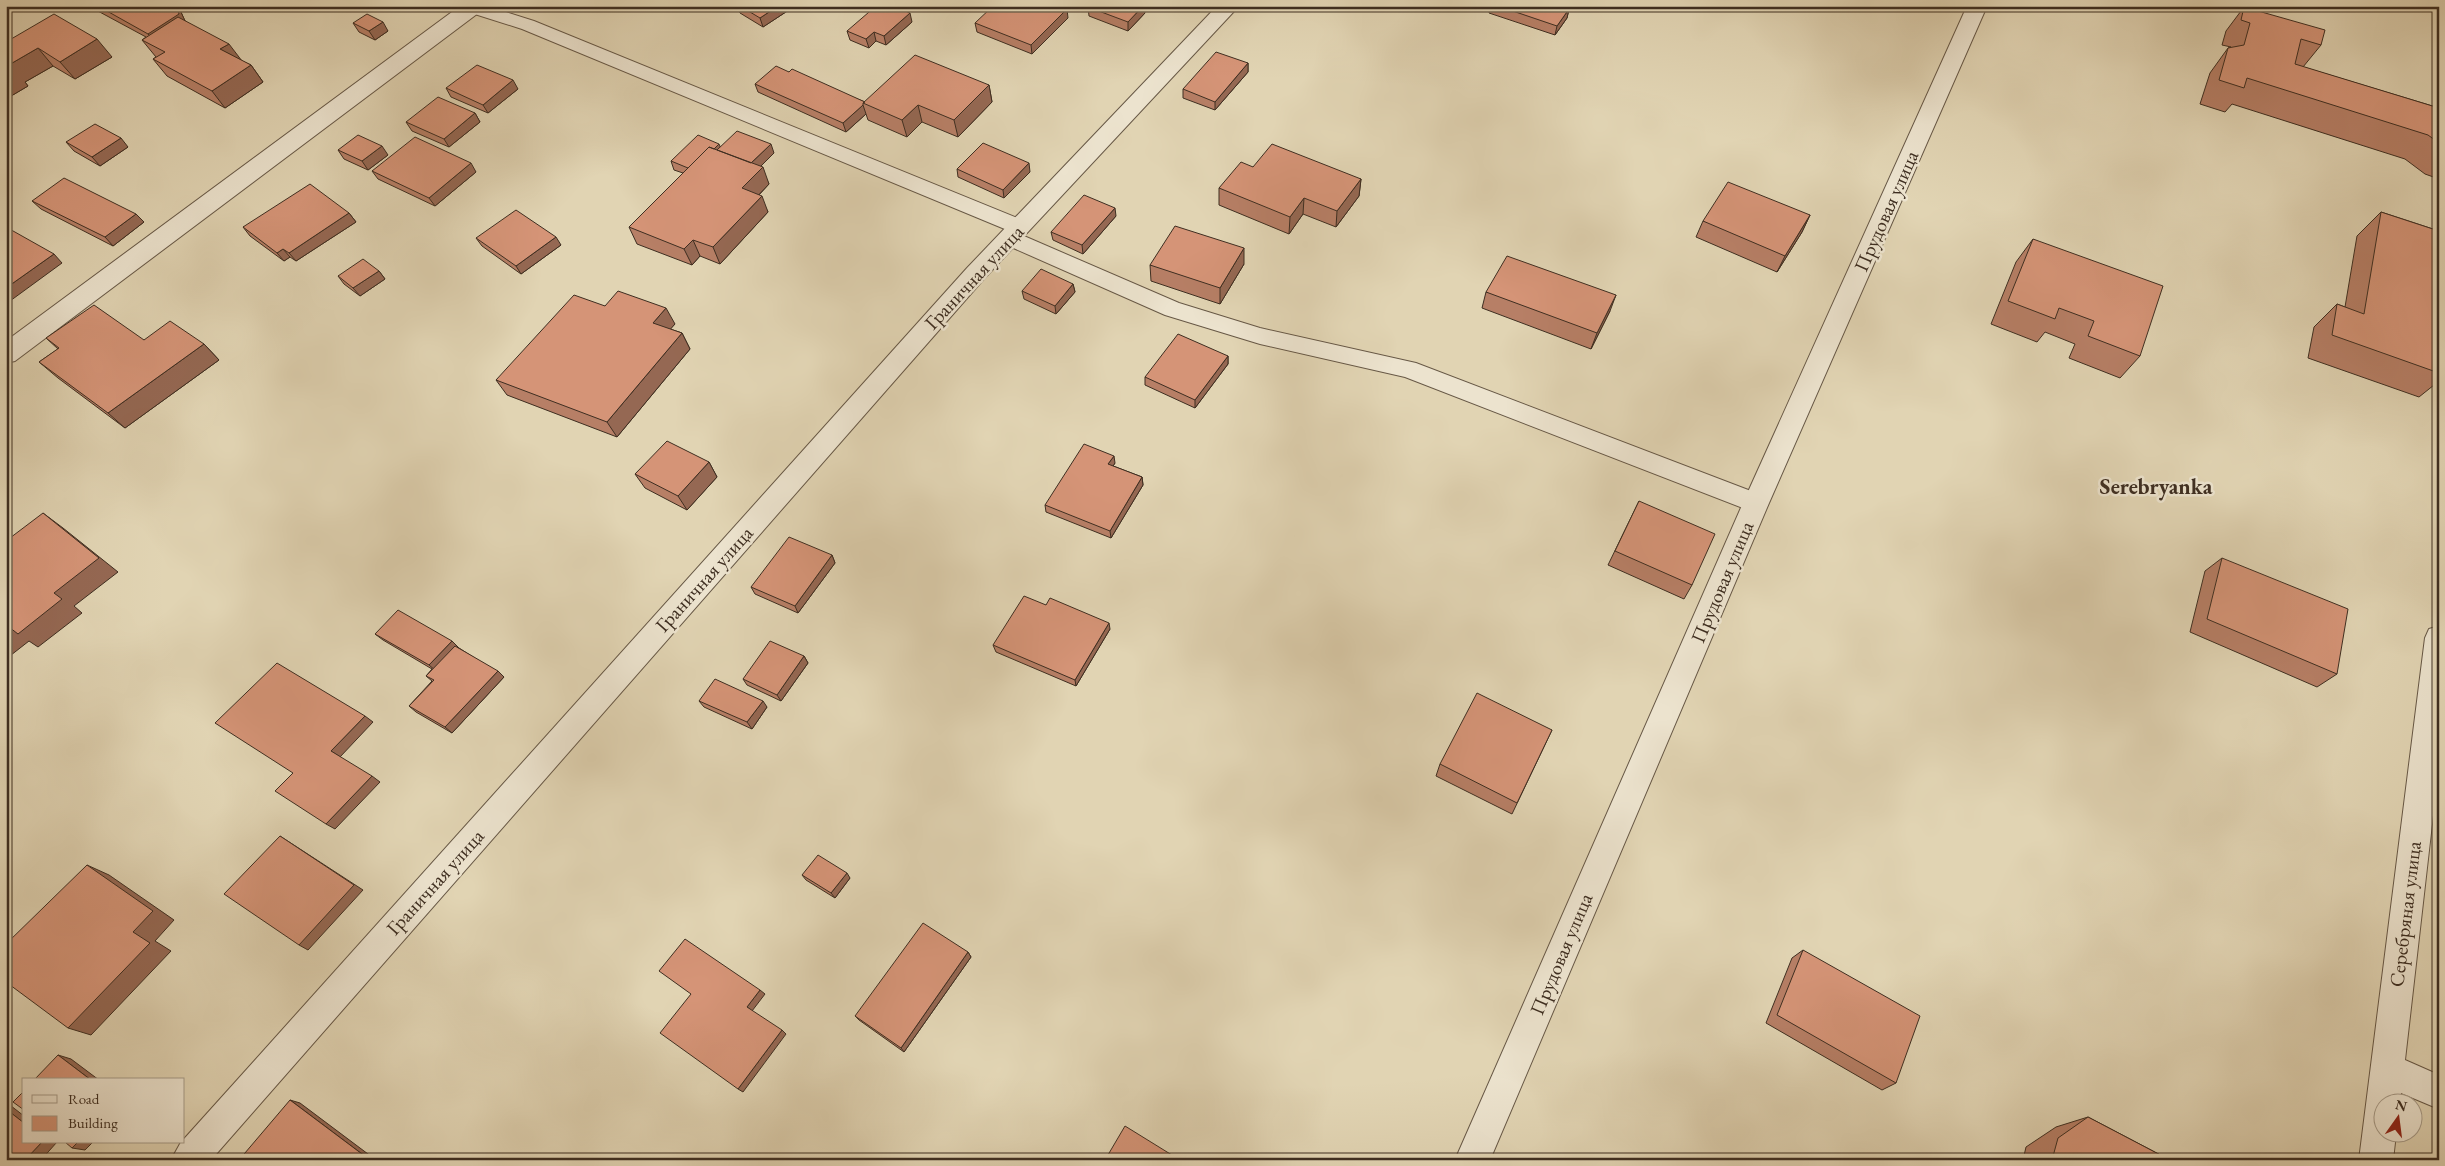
<svg xmlns="http://www.w3.org/2000/svg" width="2445" height="1166" font-family="'EB Garamond',serif">
	<rect width="100%" height="100%" fill="#e1d4b3"/>
	<filter id="stains"><feTurbulence type="fractalNoise" baseFrequency=".004" numOctaves="4"/><feColorMatrix values="0 0 0 0 .2 0 0 0 0 .09 0 0 0 0 .02 0 0 0 .5 -.17"/></filter>
	<radialGradient id="worn" r=".72"><stop offset=".6" stop-color="#630" stop-opacity="0"/><stop offset="1" stop-color="#630" stop-opacity=".3"/></radialGradient>
	<g fill="none" stroke-linecap="round" stroke-linejoin="round">
		<defs>
			<path id="lane" d="M459,6H487L534,21L1027,222L1030,227L1027,232L1017,233L1179,303L1260,328L1416,363L1764,496L1767,503L1764,510L1756,512L1748,510L1405,377L1260,344L1165,315L1002,243L999,238L1002,233L1012,232L522,29L462,10Z"/>
			<path id="street" d="M460,6H484L481,11L15,361L6,363V341Z
				M1217,6H1239L983,280L211,1160H171L181,1142H184V1139L967,268Z
				M1967,6H1987L1769,503L1490,1160H1455L1743,503Z
				M2439,626V763L2405,1060L2439,1075V1109L2401,1093L2400,1104H2382V1134H2396L2393,1160H2359L2425,638L2429,629Z"/>
		</defs>
		<!-- lane casing -->
		<use href="#lane" stroke="#675846" stroke-width="2"/>
		<!-- street casing -->
		<use href="#street" stroke="#675846" stroke-width="2"/>
		<!-- lane -->
		<use href="#lane" fill="#ece3ce" fill-rule="evenodd"/>
		<!-- street -->
		<use href="#street" fill="#ece3ce" fill-rule="evenodd"/>
	</g>
	<!-- wall -->
	<path fill="#b77f66" stroke="#3e2e21" d="M93,6H177L180,10L185,21L242,61L251,65L263,82L225,108L167,76L153,59L156,57L142,40L146,37L96,10Z
		M737,6H795L763,27L740,13Z
		M1490,6H1561L1569,9L1567,18L1555,35L1489,13Z
		M1088,7L1145,13L1128,31L1089,16Z
		M2244,7L2321,45L2303,67L2439,108V179L2425,174L2405,159L2232,104L2225,112L2200,104L2210,73L2228,48L2231,47L2222,45L2226,31Z
		M1068,18L1032,54L977,32L975,23Z
		M912,22L886,45L876,41L869,48L850,40L847,31Z
		M353,23L388,31L375,40L359,32Z
		M6,42L112,57L75,79L53,66L25,82L28,86L6,99Z
		M1248,63V72L1215,110L1183,98V89Z
		M789,72L865,102L989,85L992,102L958,137L922,122L907,137L868,120L866,114L846,132L758,92L755,84Z
		M446,88L518,89L488,113L451,97Z
		M475,113L480,122L449,147L412,131L406,122Z
		M66,142L128,147L100,166L74,151Z
		M720,147L774,153L760,166L769,184L759,195L768,212L720,264L700,256L692,265L637,244L629,227L683,173L674,170L671,161Z
		M338,150L388,155L368,170L344,159Z
		M1253,167L1361,179L1359,196L1336,227L1303,214L1289,234L1219,205V188Z
		M957,169L1030,172L1004,198L958,177Z
		M372,171L476,172L435,206L378,179Z
		M32,201L144,222L113,246L41,209Z
		M2381,212L2439,231V381L2419,397L2308,358L2314,327L2337,304L2345,307L2357,236Z
		M349,213L356,222L296,261L290,257L284,261L250,236L243,227Z
		M1810,215L1802,232L1777,272L1696,237L1703,221Z
		M1116,216L1083,254L1053,240L1051,232Z
		M476,238L561,245L521,274L482,246Z
		M2033,239L2140,356L2120,378L2069,358L2075,344L2045,332L2037,342L1991,324L2016,262Z
		M1244,264L1220,304L1151,281L1150,265Z
		M379,271L385,279L360,296L344,284L338,276Z
		M1073,284L1075,292L1056,314L1024,299L1022,291Z
		M1486,292L1610,311L1591,349L1482,308Z
		M605,306L675,324L670,329L682,333L690,349L617,437L507,395L496,380Z
		M46,338L144,340L204,344L219,360L125,428L58,378L39,362L58,349Z
		M1228,356V364L1195,408L1145,385V377Z
		M709,462L717,477L687,510L645,488L635,474Z
		M1115,463L1113,466L1142,477L1143,485L1111,538L1046,512L1045,505Z
		M1639,501L1692,585L1684,599L1608,565Z
		M832,555L835,563L798,613L755,594L751,587Z
		M2222,558L2337,674L2317,687L2190,632L2205,571Z
		M1046,605L1110,629L1076,686L996,652L993,645Z
		M375,634L459,648L504,677L452,733L416,712L409,706L432,681L426,676L432,669L383,640Z
		M804,656L808,663L781,701L747,685L743,679Z
		M699,701L767,707L752,729L704,707Z
		M1552,730L1512,814L1436,776L1440,764Z
		M802,875L850,878L835,898L806,880Z
		M1803,950L1896,1083L1882,1090L1766,1023L1792,958Z
		M968,952L971,957L904,1052L859,1020L855,1016Z
		M2088,1117L2170,1160H2023L2026,1147L2056,1127Z"/>
	<!-- shaded-wall -->
	<path fill="#956853" stroke="#3e2e21" d="M176,6H177L180,10L186,23L155,42L148,34Z
		M778,6H795L763,27L760,18Z
		M1143,6H1145V13L1128,31V22Z
		M1067,9L1068,18L1032,54L1031,45Z
		M1569,9L1567,18L1555,35L1557,26Z
		M910,13L912,22L886,45L884,36Z
		M383,22L388,31L375,40L369,31Z
		M874,32L876,41L869,48L866,39Z
		M97,39L112,57L75,79L60,62Z
		M229,44L242,61L220,49Z
		M38,48L53,66L25,82L28,86L6,99V72L7,66Z
		M1248,63V72L1215,110V102Z
		M251,65L263,82L225,108L212,91Z
		M513,80L518,89L488,113L483,105Z
		M989,85L992,102L958,137L954,120Z
		M863,105L866,114L846,132L843,123Z
		M918,105L922,122L907,137L902,120Z
		M475,113L480,122L449,147L444,139Z
		M121,138L128,147L100,166L92,157Z
		M719,144L723,153L692,170Z
		M771,144L774,153L754,173L750,164Z
		M382,146L388,155L368,170L362,161Z
		M471,163L476,172L435,206L429,198Z
		M1029,163L1030,172L1004,198L1003,190Z
		M763,167L769,184L749,205L742,188Z
		M1361,179L1359,196L1336,227L1337,211Z
		M762,196L768,212L720,264L713,247Z
		M1304,198L1303,214L1289,234L1290,217Z
		M1115,208L1116,216L1083,254L1082,245Z
		M349,213L356,222L296,261L289,253Z
		M136,214L144,222L113,246L105,237Z
		M1810,215L1802,232L1777,272L1785,256Z
		M556,237L561,245L521,274L516,266Z
		M693,240L700,256L692,265L684,249Z
		M1244,248V264L1220,304V288Z
		M283,249L290,257L284,261L277,253Z
		M54,254L62,263L10,301L6,298V288Z
		M379,271L385,279L360,296L353,288Z
		M1073,284L1075,292L1056,314L1055,306Z
		M1616,295L1610,311L1591,349L1597,333Z
		M666,308L675,324L662,339L653,323Z
		M682,333L690,349L617,437L607,422Z
		M204,344L219,360L125,428L108,413Z
		M1228,356V364L1195,408V400Z
		M1114,456L1115,463L1109,472L1108,464Z
		M709,462L717,477L687,510L678,496Z
		M1142,477L1143,485L1111,538L1110,531Z
		M43,513L63,528L118,572L74,606L82,613L38,647L29,641L6,659V629L54,593Z
		M832,555L835,563L798,613L795,606Z
		M1109,623L1110,629L1076,686L1075,680Z
		M452,641L459,648L436,671L429,665Z
		M804,656L808,663L781,701L777,695Z
		M498,671L504,677L452,733L445,727Z
		M763,701L767,707L752,729L747,722Z
		M365,716L373,722L340,757L331,751Z
		M372,776L380,782L335,829L326,824Z
		M280,836L363,890L308,950L299,945Z
		M87,865L109,875L174,920L155,941L171,951L91,1035L68,1028L133,932Z
		M847,873L850,878L835,898L831,893Z
		M968,952L971,957L904,1052L901,1048Z
		M760,990L765,994L752,1011L747,1007Z
		M782,1030L786,1034L743,1092L738,1089Z
		M58,1055L71,1059L99,1080H91Z
		M290,1100L300,1103L376,1160H370Z
		M6,1102L24,1116V1123L6,1109Z
		M42,1142H57L41,1160H25Z
		M78,1142H93L85,1150L72,1148Z"/>
	<!-- building -->
	<path fill="#d59477" stroke="#3e2e21" d="M98,6H176L179,14L148,34Z
		M740,6H778L760,18Z
		M876,6H893L910,13L884,36L874,32L866,39L847,31Z
		M993,6H1060L1067,9L1031,45L975,23Z
		M1090,6H1143L1128,22L1088,7Z
		M1498,6H1561L1569,9L1557,26Z
		M2244,7L2325,30L2321,45L2301,39L2295,64L2439,108V143L2428,135L2247,78L2244,88L2219,80L2228,48L2244,45L2250,23L2241,20Z
		M54,14L97,39L60,62L38,48L7,66L12,69L6,72V42Z
		M367,14L383,22L369,31L353,23Z
		M178,17L229,44L220,49L251,65L212,91L153,59L165,52L142,40Z
		M1216,52L1248,63L1215,102L1183,89Z
		M915,55L989,85L954,120L918,105L902,120L863,103Z
		M477,65L513,80L483,105L446,88Z
		M776,66L789,72L792,69L865,102L863,103V105L843,123L755,84Z
		M438,97L475,113L444,139L406,122Z
		M95,124L121,138L92,157L66,142Z
		M737,131L771,144L751,163L717,150Z
		M358,135L382,146L362,161L338,150Z
		M698,135L719,144L714,149L709,147L688,168L671,161Z
		M415,137L471,163L429,198L372,171Z
		M983,143L1029,163L1003,190L957,169Z
		M1272,144L1361,179L1337,211L1304,198L1290,217L1219,188L1241,162L1253,167Z
		M709,147L763,167L742,188L762,196L713,247L693,240L684,249L629,227Z
		M64,178L136,214L105,237L32,201Z
		M1728,182L1810,215L1785,256L1703,221Z
		M310,184L349,213L289,253L283,249L277,253L243,227Z
		M1084,195L1115,208L1082,245L1051,232Z
		M516,210L556,237L516,266L476,238Z
		M2381,212L2439,231V373L2332,335L2337,304L2364,314Z
		M1175,226L1244,248L1220,288L1150,265Z
		M6,227L54,254L6,288Z
		M2033,239L2163,286L2140,356L2088,336L2094,321L2059,308L2055,319L2008,301Z
		M1507,256L1616,295L1597,333L1486,292Z
		M363,259L379,271L353,288L338,276Z
		M1041,269L1073,284L1055,306L1022,291Z
		M618,291L666,308L653,323L682,333L607,422L496,380L574,295L605,306Z
		M94,305L144,340L170,321L204,344L108,413L39,362L59,348L46,338Z
		M1178,334L1228,356L1195,400L1145,377Z
		M667,441L709,462L678,496L635,474Z
		M1084,444L1114,456L1108,464L1142,477L1110,531L1045,505Z
		M1639,501L1715,534L1692,585L1615,551Z
		M43,513L99,558L54,593L62,599L18,634L9,627L6,629V541Z
		M789,537L832,555L795,606L751,587Z
		M2222,558L2348,609L2337,674L2207,619Z
		M1024,596L1046,605L1050,598L1109,623L1075,680L993,645Z
		M398,610L452,641L429,665L375,634Z
		M770,641L804,656L777,695L743,679Z
		M455,646L498,671L445,727L409,706L434,680L426,676Z
		M277,663L365,716L331,751L372,776L326,824L275,791L293,773L215,723Z
		M715,679L763,701L747,722L699,701Z
		M1477,693L1552,730L1517,803L1440,764Z
		M280,836L354,885L299,945L224,894Z
		M818,855L847,873L831,893L802,875Z
		M87,865L153,911L133,932L150,943L68,1028L6,982V944Z
		M923,923L968,952L901,1048L855,1016Z
		M685,939L760,990L747,1007L782,1030L738,1089L660,1033L691,994L659,971Z
		M1803,950L1920,1016L1896,1083L1777,1015Z
		M58,1055L91,1080H34Z
		M24,1091V1110L13,1102Z
		M290,1100L370,1160H239Z
		M6,1109L24,1123V1142H42L25,1160H6Z
		M2088,1117L2170,1160H2052L2058,1138Z
		M1125,1126L1180,1160H1105Z
		M65,1142H78L72,1148Z
		M615,1157L619,1160H613Z"/>
	<g text-anchor="middle" stroke-width="5" stroke-linejoin="round" paint-order="stroke">
		<!-- street labels -->
		<g font-size="20" fill="#3e2e21" stroke="#ece3ce">
			<text transform="translate(1886 211) rotate(-66)" y="7">Прудовая улица</text>
			<text transform="translate(974 277) rotate(-47)" y="7">Граничная улица</text>
			<text transform="translate(704 579) rotate(-48)" y="7">Граничная улица</text>
			<text transform="translate(1722 582) rotate(-67)" y="7">Прудовая улица</text>
			<text transform="translate(435 882) rotate(-48)" y="7">Граничная улица</text>
			<text transform="translate(2405 914) rotate(-83)" y="7">Серебряная улица</text>
			<text transform="translate(1561 954) rotate(-67)" y="7">Прудовая улица</text>
		</g>
		<!-- quarter labels -->
		<g font-size="22" font-weight="bold" fill="#3e2e21" stroke="#ece3ce">
			<text x="2156" y="494">Serebryanka</text>
		</g>
	</g>
	<!-- margin -->
	<rect width="2445" height="1166" fill="none" stroke="#e1d4b3" stroke-width="25"/>
	<rect x="8" y="8" width="2430" height="1151" fill="none" stroke="#3e2e21" stroke-width="2.5"/>
	<rect x="12" y="12" width="2420" height="1141" fill="none" stroke="#3e2e21"/>
	<!-- legend -->
	<rect x="22" y="1078" width="162" height="65" fill="#ece3ce" stroke="#a69b89"/>
	<rect x="32" y="1095" width="25" height="8" fill="#ece3ce" stroke="#a69b89"/>
	<text x="68" y="1104" font-size="15" fill="#3e2e21">Road</text>
	<rect x="32" y="1116" width="25" height="15" fill="#d59477" stroke="#a69b89"/>
	<text x="68" y="1128" font-size="15" fill="#3e2e21">Building</text>
	<!-- north arrow -->
	<g transform="translate(2398 1118) rotate(14)"><circle r="24" fill="#ece3ce" stroke="#a69b89"/>
	<path d="M0-4L9 19L0 12L-9 19Z" fill="#8f2418"/>
	<text y="-8" font-size="14" font-weight="bold" text-anchor="middle" fill="#3e2e21">N</text>
	</g>
	<rect width="100%" height="100%" filter="url(#stains)"/>
	<rect width="100%" height="100%" fill="url(#worn)"/>
</svg>
